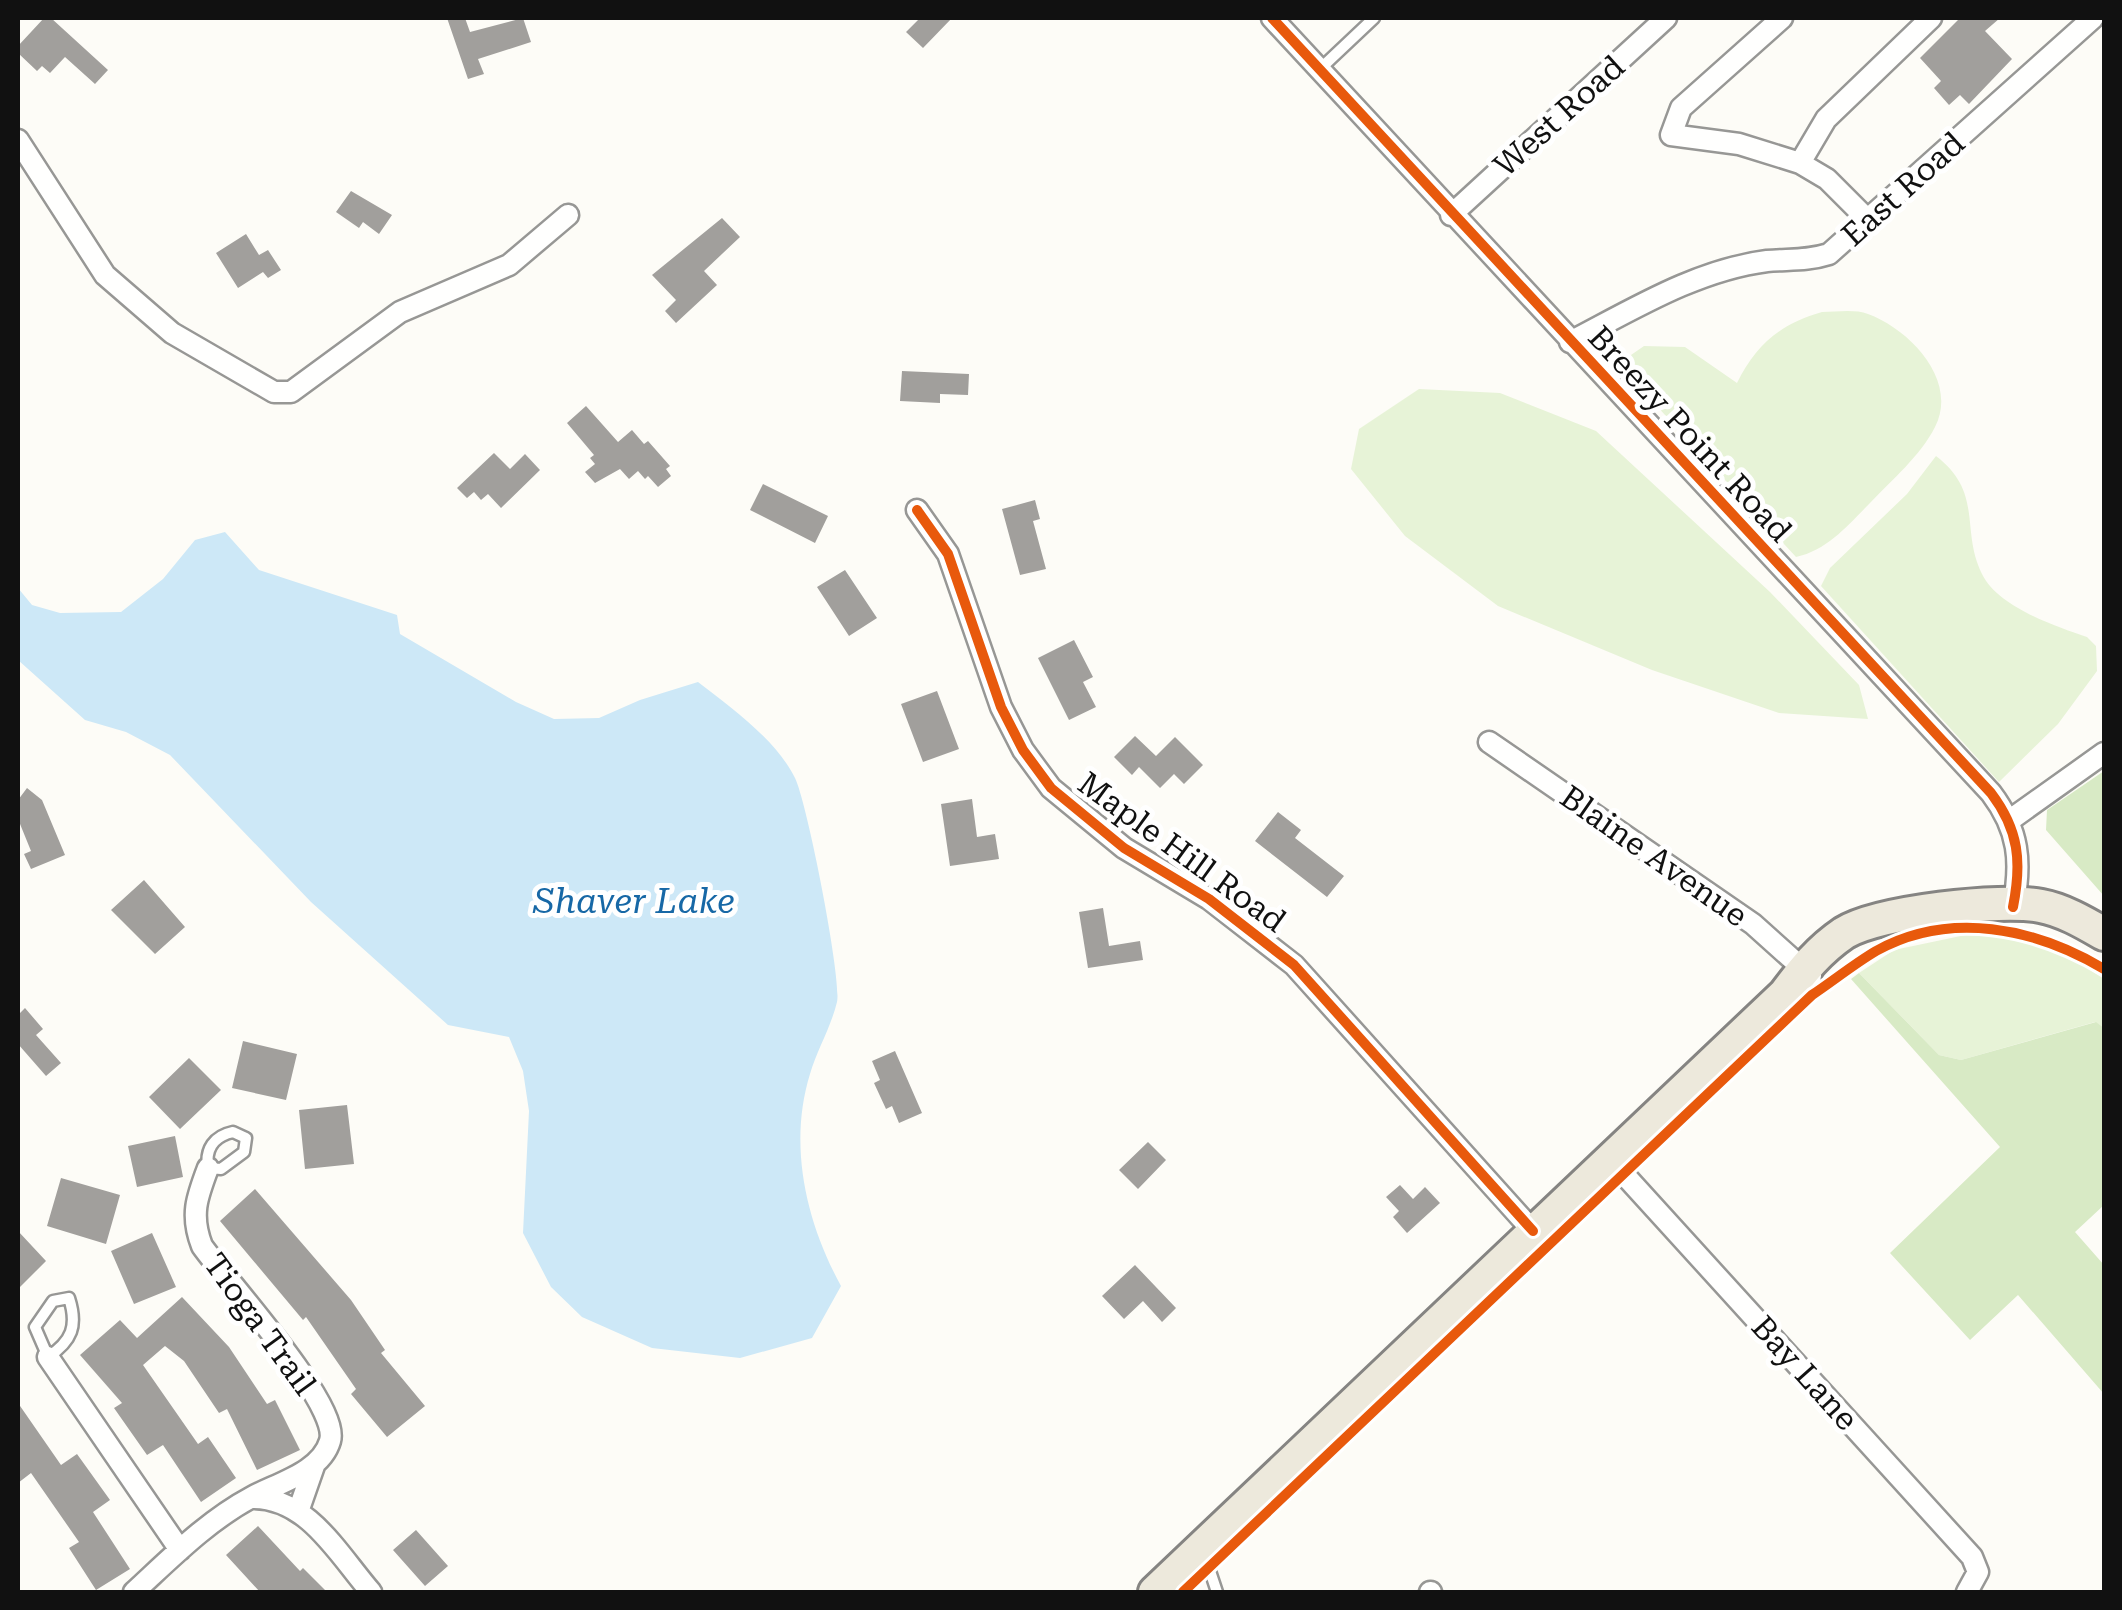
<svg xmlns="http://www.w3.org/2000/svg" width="2122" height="1610" font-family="'Roboto Serif',serif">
	<rect width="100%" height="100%" fill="#fdfcf7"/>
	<!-- green -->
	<path fill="#e7f3d7" d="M1822,312C1836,312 1855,309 1868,314C1909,329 1959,380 1935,427C1921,455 1892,480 1870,503C1848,525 1828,550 1796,557L1618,364L1644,346L1685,347L1737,383C1756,345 1780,324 1822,312Z
		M1419,389L1500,393L1596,431L1770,592L1859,685L1868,719L1779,713L1652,670L1498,606L1405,536L1351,469L1359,429Z
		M1936,456C1984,493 1960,529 1982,574C1998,607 2055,626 2087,637L2096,646L2097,671L2058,724L1999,782L1821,586L1830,568L1907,494Z
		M1975,933C2025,936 2063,950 2104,979V1028L2095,1022L1961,1060L1939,1055L1859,973L1894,950Z"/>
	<!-- forest -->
	<path fill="#d8eac5" d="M2104,771V896L2046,830L2047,810Z
		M1859,973L1939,1055L1961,1060L2096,1022L2104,1028V1205L2075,1232L2104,1265V1394L2018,1295L1970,1340L1890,1253L2000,1147L1851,979Z"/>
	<!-- water -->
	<path fill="#cde8f7" d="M225,532L259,570L397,615L400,634L516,702L554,719L599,718L640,700L698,682C731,707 777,741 795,778C807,802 842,979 837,1002C831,1027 817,1050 810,1074C788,1145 806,1222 841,1286L812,1338L740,1358L652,1348L582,1317L551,1287L523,1233L529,1111L523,1071L509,1037L448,1025L311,902L170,755L126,732L85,720L18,660V588L32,605L60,613L121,612L163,579L195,540Z"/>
	<!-- building -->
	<path fill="#a19f9c" d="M44,18H51L108,70L95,84L65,57L50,73L42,66L37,71L18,53V46Z
		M447,18H465L470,32L523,18L531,42L478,59L484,74L468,79Z
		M920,18H952L923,48L906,32Z
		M1960,18H2000L1985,31L2012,59L1969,104L1960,95L1949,105L1934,88L1941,81L1920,58Z
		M351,191L392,215L379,234L363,222L359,228L336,212Z
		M722,218L740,237L704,271L717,285L676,323L665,311L676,300L652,275Z
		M246,234L259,255L268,250L281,270L268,278L263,272L238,288L216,253Z
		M902,371L969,374L968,395L940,394V403L900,401Z
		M586,406L618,442L632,430L644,444L648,441L670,466L666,469L671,476L658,487L648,476L645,479L638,471L629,479L620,469L595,483L585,472L595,464L590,458L594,455L567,423Z
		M494,453L510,469L525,454L540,470L501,508L488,494L481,500L474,492L467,498L457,488Z
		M763,484L828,516L815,543L750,510Z
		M1035,500L1040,519L1033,521L1046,569L1020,575L1002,509Z
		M845,570L877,618L849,636L817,587Z
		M1074,640L1093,677L1083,682L1096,707L1069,720L1038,658Z
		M937,691L959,749L923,762L901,704Z
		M1135,736L1156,756L1175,737L1203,765L1184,784L1174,774L1160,788L1139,767L1132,775L1114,757Z
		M27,788L42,800L65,855L31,869L24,854L31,851L18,819V800Z
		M972,799L977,837L995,834L999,859L950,866L941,804Z
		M1278,812L1301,830L1295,838L1344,876L1327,897L1255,841Z
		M144,880L185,927L155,954L111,910Z
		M1103,908L1109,946L1140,941L1143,960L1088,968L1079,912Z
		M25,1008L43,1029L36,1035L61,1063L46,1076L18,1044V1015Z
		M243,1041L297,1054L286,1100L232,1088Z
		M895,1051L922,1113L899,1123L892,1106L886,1109L874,1083L880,1080L872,1061Z
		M189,1058L221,1090L180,1129L149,1097Z
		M347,1105L354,1164L305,1169L299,1110Z
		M175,1136L183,1177L137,1187L128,1146Z
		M1148,1142L1166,1160L1138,1189L1119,1170Z
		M61,1178L120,1195L106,1244L47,1226Z
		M1400,1185L1413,1199L1425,1187L1440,1203L1407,1233L1393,1217L1399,1211L1386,1197Z
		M255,1189L351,1300L385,1350L381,1353L425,1406L387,1437L351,1394L356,1389L306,1317L303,1320L220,1221Z
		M18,1231L46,1261L18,1289Z
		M152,1233L176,1287L134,1304L111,1251Z
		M1135,1265L1176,1308L1162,1322L1143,1301L1124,1319L1102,1296Z
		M182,1297L229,1347L267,1404L275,1400L300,1450L257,1470L227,1409L219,1413L184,1361L165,1346L143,1365L198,1444L208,1437L236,1478L201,1502L163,1445L147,1455L114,1408L122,1403L80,1355L120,1320L137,1338Z
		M18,1403L61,1465L77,1454L110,1500L93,1512L130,1569L96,1590L69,1548L79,1542L31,1473L18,1483Z
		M258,1526L300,1571L303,1568L327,1592H260L226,1555Z
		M416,1530L448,1566L425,1586L393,1550Z"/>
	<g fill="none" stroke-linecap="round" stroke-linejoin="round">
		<defs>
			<path id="lane" d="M1320,69L1374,18
				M233,1132L246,1138L244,1152L221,1169L208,1168C205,1149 214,1136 233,1132Z
				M69,1298C78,1326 72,1341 48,1357L35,1327L53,1301Z
				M1200,1558L1209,1568L1217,1592"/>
			<path id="street" d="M1272,18L1991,793C2019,830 2022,862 2013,907
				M1782,18L1681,108L1671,135L1739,144L1800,163
				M18,140L105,275L172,333L274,392H291L400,312L509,265L568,215
				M1451,215L1666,18
				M1870,222L1827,179L1800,163L1826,119L1931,18
				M1570,342C1632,310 1696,270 1767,261C1789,259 1807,261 1829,254L2093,18
				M917,510L948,554L1001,707L1023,750L1051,788L1124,848L1209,899L1294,965L1533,1231
				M1489,742L1753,924L1811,976
				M2010,820L2104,753
				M1610,1159L1972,1557L1978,1572L1967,1592
				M48,1357L180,1550
				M253,1498C308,1498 338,1554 371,1592
				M299,1509L314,1466
				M134,1592C171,1558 207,1521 252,1497C278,1483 321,1472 330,1441C341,1405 225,1279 202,1246C190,1215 197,1197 208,1168
				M1430,1592H1431"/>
			<path id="primary" d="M1155,1592L1785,994C1803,970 1819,950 1844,933C1878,912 2001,898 2041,906C2063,910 2085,923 2104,934"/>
		</defs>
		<!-- lane casing -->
		<use href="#lane" stroke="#979795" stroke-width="15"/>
		<!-- street casing -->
		<use href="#street" stroke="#979795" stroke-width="25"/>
		<!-- primary casing -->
		<use href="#primary" stroke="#858482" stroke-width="38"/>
		<!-- lane -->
		<use href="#lane" stroke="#fffffe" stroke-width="10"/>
		<!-- street -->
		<use href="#street" stroke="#fffffe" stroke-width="20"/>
		<!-- primary -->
		<use href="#primary" stroke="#ede9dc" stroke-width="32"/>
		<defs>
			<path id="cycleway" d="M1272,18L1991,793C2019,830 2022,862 2013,907
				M917,510L948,554L1001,707L1023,750L1051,788L1124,848L1209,899L1294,965L1533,1231
				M1183,1592L1812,995C1833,981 1854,964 1876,951C1950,910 2035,928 2104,969"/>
		</defs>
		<!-- cycleway casing -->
		<use href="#cycleway" stroke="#fff" stroke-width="16"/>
		<!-- cycleway -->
		<use href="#cycleway" stroke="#e8590c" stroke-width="10"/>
	</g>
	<g text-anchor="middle" stroke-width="10" stroke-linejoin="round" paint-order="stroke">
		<!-- street labels -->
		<g font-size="32" fill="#111" stroke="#fff">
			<text transform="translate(1559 116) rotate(-42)" y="11">West Road</text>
			<text transform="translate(1903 189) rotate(-42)" y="11">East Road</text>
			<text transform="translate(1690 434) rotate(47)" y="11">Breezy Point Road</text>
			<text transform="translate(1182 852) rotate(36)" y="11">Maple Hill Road</text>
			<text transform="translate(1654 856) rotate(35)" y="11">Blaine Avenue</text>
			<text transform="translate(260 1324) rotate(54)" y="11">Tioga Trail</text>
			<text transform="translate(1805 1373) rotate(48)" y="11">Bay Lane</text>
		</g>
		<!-- water labels -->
		<g font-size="35" font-style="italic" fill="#1768a6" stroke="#fff">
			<text x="634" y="913">Shaver Lake</text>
		</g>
	</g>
	<!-- border -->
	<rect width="2122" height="1610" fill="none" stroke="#111111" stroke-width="40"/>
</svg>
